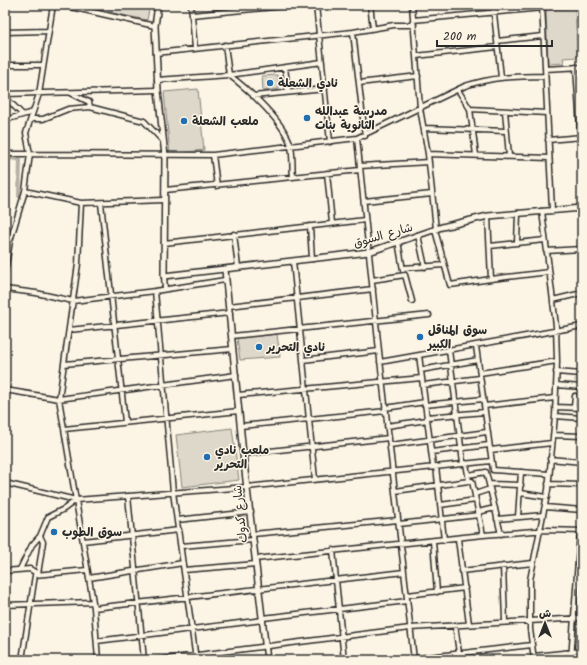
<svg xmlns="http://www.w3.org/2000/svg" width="587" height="665" font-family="Kalam,'Playpen Sans Arabic',sans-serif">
	<rect width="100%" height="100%" fill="#fcf5e5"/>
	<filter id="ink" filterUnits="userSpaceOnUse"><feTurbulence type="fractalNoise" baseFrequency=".025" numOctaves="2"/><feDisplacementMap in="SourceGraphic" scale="8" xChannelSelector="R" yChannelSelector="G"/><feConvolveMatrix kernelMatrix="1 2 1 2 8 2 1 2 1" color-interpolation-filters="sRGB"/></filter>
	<g filter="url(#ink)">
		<!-- green -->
		<path fill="#ded8ca" stroke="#84827a" d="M73,5H150L147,20Z
			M576,5H582V54Z
			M575,8L578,57L563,58L564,63L548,64L546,10Z
			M278,75L279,89L263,91L262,76Z
			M198,89L204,150L170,154L164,92Z
			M277,334L280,357L240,360L237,338Z
			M232,428L239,480L182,487L176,435Z"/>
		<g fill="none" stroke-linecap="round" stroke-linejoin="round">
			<!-- canal -->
			<path stroke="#b4b0a5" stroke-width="4" d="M5,160L14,158L20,160L19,196"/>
			<!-- minor-tunnel -->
			<path stroke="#d2cdc0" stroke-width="4" stroke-dasharray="4 2" stroke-linecap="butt" d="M576,382V378
				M575,396V389"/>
			<defs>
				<path id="minor" d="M62,5L155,26
					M191,5L195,49
					M316,5L330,142
					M370,5L373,28
					M412,5L420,108L428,154L436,229
					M493,5L501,77
					M542,5L552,210
					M192,15L295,5
					M413,20L542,8
					M5,32L48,31
					M353,32L365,136
					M497,41L543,36
					M225,45L229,75C248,89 285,123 291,146C293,156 292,167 293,177
					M156,53L353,32L394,25H414
					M416,56L497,47
					M5,65H43
					M285,67L288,92
					M576,67L582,159
					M545,69L582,67
					M157,80L229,75L322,62
					M359,83L418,76
					M458,90L470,109L476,155
					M71,93L89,102L90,107
					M5,94L158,90
					M5,94L7,99L22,114
					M253,96L325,89
					M470,109L547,113
					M505,111L509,156
					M31,119H43L68,109L90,107L144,121L163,141
					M5,120L33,112
					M424,128L506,131
					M357,138L379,351L414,660
					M548,140L582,137
					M5,154H30L26,133L39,94L53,5
					M428,154L549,158
					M213,155L217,186
					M360,166L429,162
					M327,173L332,223
					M165,190L360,170
					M25,191L81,203
					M364,201L432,194
					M101,203L125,422
					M488,216L491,279L549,272
					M310,226L312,259
					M435,230L450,285L491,279
					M234,234L238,267
					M418,235L425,267
					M398,241L403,270
					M164,243L365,220
					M517,243L518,213
					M490,246L545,240
					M546,251L582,249
					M293,261L315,479
					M403,268L444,265
					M5,272L10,241L25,191L30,154L213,155L357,138L465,86C492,77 517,76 545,76
					M164,276L165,289
					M372,280L405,275L412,301
					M5,289L36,293L73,301L155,291L225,280
					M155,291L173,492L196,660
					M553,300L582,293
					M229,306L373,289
					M69,330L230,313
					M232,336L429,315
					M476,346L493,470L549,474
					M449,350L463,463
					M419,355L433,466
					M303,360L379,351
					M380,362L582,326
					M64,364L233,349
					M421,370L478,360
					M556,372L582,374
					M480,373L557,361
					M423,385L480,378
					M556,385L582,387
					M5,390L59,399L236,375
					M238,395L422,378
					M425,405L483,399
					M484,406L555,398
					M555,407L582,408
					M574,407L575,396
					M385,408L425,402
					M555,416L582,418
					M427,417L485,412
					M241,426L386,411
					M387,426L427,420
					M64,429L239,411
					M553,435L582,436
					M390,445L487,432
					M490,450L552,443
					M431,452L489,445
					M243,454L389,438
					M550,459L582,462
					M466,463L469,481H472L483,535
					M436,466L444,540
					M468,475L486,472L501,534
					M5,483L76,500L247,487L491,461
					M489,484L521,485
					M548,484L582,485
					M395,491L469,481
					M520,493L547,497
					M475,494L490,489
					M128,496L144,660
					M440,505L476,500
					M545,507L582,510
					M478,512L495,508
					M518,517L521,472
					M497,519L543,515
					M177,520L251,512
					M399,524L479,515
					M253,534L398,520
					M458,539L469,624
					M83,541L179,530
					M433,541L437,592
					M181,546L253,540
					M333,550L344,660
					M255,559L483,535L546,530L582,531
					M503,566L505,621
					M20,569L32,545L40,536L48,517L64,509L76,500
					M184,570L256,564
					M5,571L30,569L38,574L43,542L40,536
					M461,571L533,563
					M89,578L183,563
					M407,595L465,588
					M5,605L93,602
					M94,608L404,572
					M263,618L407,601
					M455,625L460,660
					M97,641L263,620
					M534,656L582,651
					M22,660L35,575L87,570
					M98,660L94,608L59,399L78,264L81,203L164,200
					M158,660L410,628L582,618
					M402,660L532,645
					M534,660L530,629V580L548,490L555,416L557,361L556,326L542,211
					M571,660L580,531"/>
				<path id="tertiary" d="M158,5L155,26L158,90L165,156L164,276L369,252L442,227L488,216L582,208
					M225,270L243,454L267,660"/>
			</defs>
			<!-- minor casing -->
			<use href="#minor" stroke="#2b2b2b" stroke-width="7"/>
			<!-- tertiary casing -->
			<use href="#tertiary" stroke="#2b2b2b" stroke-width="8"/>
			<!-- minor -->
			<use href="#minor" stroke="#fcf5e5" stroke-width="4"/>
			<!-- tertiary -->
			<use href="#tertiary" stroke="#fcf5e5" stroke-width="5"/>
		</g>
	</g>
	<!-- markers -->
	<g fill="#1f6fb2" stroke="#fcf5e5" stroke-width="1.5">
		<circle cx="270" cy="83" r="4"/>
		<circle cx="307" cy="118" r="4"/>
		<circle cx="184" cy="121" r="4"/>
		<circle cx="420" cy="337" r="4"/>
		<circle cx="259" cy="347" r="4"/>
		<circle cx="207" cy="457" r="4"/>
		<circle cx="54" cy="532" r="4"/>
	</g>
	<g text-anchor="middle" stroke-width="3" stroke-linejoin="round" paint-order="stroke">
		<!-- poi labels -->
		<g font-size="12" font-weight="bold" fill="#2b2b2b" stroke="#fcf5e5" text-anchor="start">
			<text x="278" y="87">نادي الشعلة</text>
			<text x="315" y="115">مدرسة عبدالله<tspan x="315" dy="14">الثانوية بنات</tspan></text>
			<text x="192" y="125">ملعب الشعلة</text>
			<text x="428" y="334">سوق المناقل<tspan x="428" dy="14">الكبير</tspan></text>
			<text x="267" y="351">نادي التحرير</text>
			<text x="215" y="454">ملعب نادي<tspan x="215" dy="14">التحرير</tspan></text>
			<text x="62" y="536">سوق الطوب</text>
		</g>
		<!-- street labels -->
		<g font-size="12" fill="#2b2b2b" stroke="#fcf5e5">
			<text transform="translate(383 235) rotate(-16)" y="4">شارع السوق</text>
			<text transform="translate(240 514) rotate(-96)" y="4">شارع كدوك</text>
		</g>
	</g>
	<!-- margin -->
	<rect width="587" height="665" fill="none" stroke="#fcf5e5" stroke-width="20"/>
	<rect x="10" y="10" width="567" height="645" fill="none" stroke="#2b2b2b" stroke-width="1.5" filter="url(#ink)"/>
	<!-- north arrow -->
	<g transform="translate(545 623)" stroke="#fcf5e5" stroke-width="3" paint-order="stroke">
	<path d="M0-3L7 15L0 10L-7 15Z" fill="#2b2b2b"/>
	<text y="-6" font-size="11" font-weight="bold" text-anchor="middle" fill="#2b2b2b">ش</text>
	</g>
	<!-- scale -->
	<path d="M437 40v6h115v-6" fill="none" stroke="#2b2b2b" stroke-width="2"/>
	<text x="443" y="40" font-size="12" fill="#2b2b2b" stroke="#fcf5e5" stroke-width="3" paint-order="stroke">200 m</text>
</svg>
